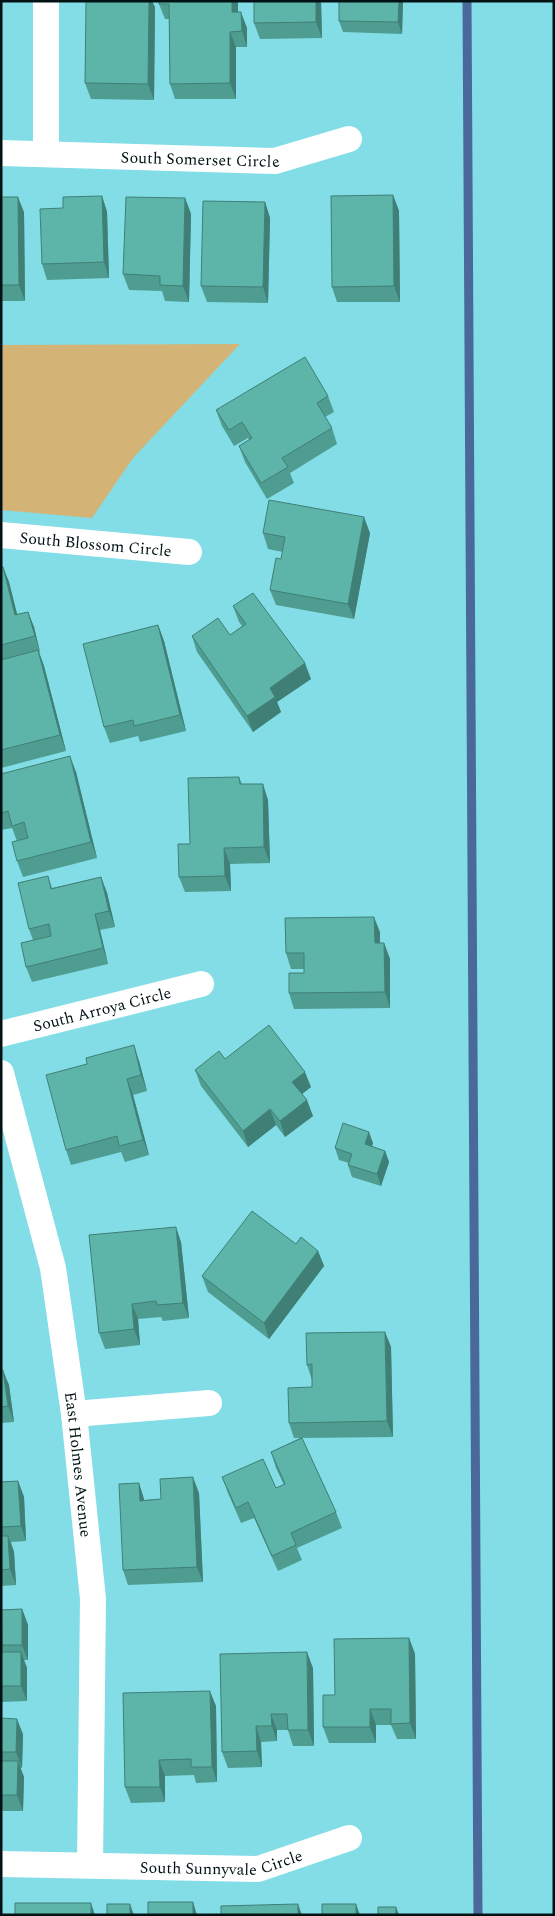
<svg xmlns="http://www.w3.org/2000/svg" width="555" height="1916" font-family="Spectral,serif">
	<rect width="100%" height="100%" fill="#82dde6"/>
	<!-- green -->
	<path fill="#d4b476" d="M240,344L133,458L92,518L1,510V345Z"/>
	<g fill="none" stroke-linecap="round" stroke-linejoin="round">
		<!-- stream -->
		<path stroke="#4a689b" stroke-width="9" d="M467,1L478,1915"/>
		<!-- street -->
		<g stroke="#fff" stroke-width="26">
			<path d="M46,1V154"/>
			<path id="s1" d="M1,153L275,161L349,139"/>
			<path id="s2" d="M1,535L189,552"/>
			<path id="s3" d="M1,1034L201,984"/>
			<path id="s4" d="M1,1073L53,1268L74,1414L93,1599L90,1865"/>
			<path d="M74,1414L209,1403"/>
			<path id="s5" d="M1,1864L258,1869L349,1838"/>
		</g>
	</g>
	<!-- wall -->
	<path fill="#4f9c90" d="M321,1L322,38L260,39L254,23Z
		M403,1L402,34L343,32L339,21Z
		M238,3V12L247,28V47H236V99H175L170,84L169,19H165L159,4Z
		M155,7L154,100L91,99L85,83Z
		M393,195L399,211L400,302H337L332,287Z
		M102,196L107,212L109,278L47,280L42,264L63,208Z
		M1,197L24,212L25,301H1Z
		M185,198L191,214L189,302L165,301L162,291L129,290L123,274Z
		M265,202L270,218L268,303L207,302L201,286Z
		M328,396L334,412L325,417L332,428L337,444L290,473L294,483L267,499L245,462L239,446L249,440L248,438L234,446L222,426L216,410Z
		M263,533H370L354,619L276,605L270,590L281,559L283,552L268,549Z
		M1,567H3L9,582L17,614L28,612L34,627L40,652H39L44,666L66,751L1,768Z
		M233,606L311,679L277,702L281,712L253,732L197,652L192,636L230,635L242,626L239,622Z
		M158,625L164,641L186,731L140,742L138,736L110,743L104,727Z
		M76,772L97,858L23,877L17,861V841L12,828L1,830V774Z
		M239,777L242,784L268,800L270,863L230,864L231,891L185,892L179,877L190,844Z
		M48,876L52,888L101,877L107,893L115,927L100,930L108,964L32,982L26,967L33,940L29,929Z
		M380,932V943H384L390,959V1008L294,1009L289,993L304,973V969H291L286,953Z
		M225,1059L311,1087L302,1094L313,1116L285,1137L276,1125L248,1147L201,1086L195,1070Z
		M139,1061L147,1091L133,1095L149,1155L125,1162L121,1152L71,1165L66,1150Z
		M373,1143L372,1146L385,1151L389,1162L381,1186L352,1177L348,1165L349,1163L339,1160L335,1148Z
		M181,1242L189,1318L163,1321L161,1317L138,1319L140,1345L105,1349L99,1333Z
		M296,1244L318,1251L324,1266L269,1339L208,1292L202,1276Z
		M385,1332L391,1347L393,1437L302,1438L336,1512L342,1528L297,1548L302,1560L278,1571L254,1518L241,1523L228,1493L222,1477L276,1488L284,1485L276,1468L271,1452L300,1438H294L289,1423L312,1387V1380L307,1365Z
		M1,1370L9,1385L14,1422L1,1423Z
		M18,1481L24,1497L26,1541L11,1542L14,1552L16,1585L1,1586V1482Z
		M139,1483L144,1500L161,1499L199,1493L203,1582L128,1585L123,1570Z
		M22,1609L28,1625V1660H24L27,1668V1701L1,1702V1610Z
		M409,1638L415,1654L416,1739H397L391,1725H376V1743H329L323,1727L335,1695Z
		M313,1668L314,1746H293L288,1730H277V1741L261,1742L262,1767L228,1768L222,1752Z
		M216,1706L217,1782L196,1783L194,1775L165,1776V1802L131,1803L125,1787Z
		M1,1718L23,1734L22,1768H20L24,1777L23,1811H1Z"/>
	<!-- shaded-wall -->
	<path fill="#407f76" d="M149,1H152L155,7L154,100L148,84Z
		M232,1H237L238,3V28L232,12Z
		M316,1H321L322,38L316,22Z
		M399,1H403L402,34L398,22Z
		M241,12L247,28V47L242,31Z
		M230,32L236,47V99L230,83Z
		M393,195L399,211L400,302L394,286Z
		M102,196L107,212L109,278L104,262Z
		M18,197L24,212L25,301L19,285Z
		M185,198L191,214L189,302L183,286Z
		M265,202L270,218L268,303L263,287Z
		M364,517L370,533L354,619L348,604Z
		M3,567L9,582L21,630L15,615Z
		M28,612L34,627L40,652L35,636Z
		M158,625L164,641L186,731L180,715Z
		M38,650L44,666L66,751L60,735Z
		M305,663L311,679L277,702L281,712L253,732L247,716L270,688Z
		M70,756L76,772L97,858L91,842Z
		M263,784L268,800L270,863L264,847Z
		M224,848L230,864L231,891L225,876Z
		M101,877L107,893L115,927L109,911Z
		M95,914L100,930L108,964L103,948Z
		M374,917L380,932V959L375,943Z
		M384,943L390,959V1008L385,992Z
		M134,1045L139,1061L147,1091L141,1075Z
		M305,1072L311,1087L298,1097L292,1082Z
		M127,1079L133,1095L149,1155L143,1140Z
		M307,1100L313,1116L285,1137L280,1121Z
		M270,1109L276,1125L248,1147L243,1131Z
		M369,1132L373,1143L369,1155L365,1144Z
		M385,1151L389,1162L381,1186L377,1174Z
		M176,1227L181,1242L189,1318L183,1303Z
		M318,1251L324,1266L269,1339L264,1323Z
		M132,1304L138,1319L140,1345L134,1329Z
		M385,1332L391,1347L393,1437L387,1421Z
		M3,1370L9,1385L14,1422L8,1406Z
		M193,1477L199,1493L203,1582L197,1567Z
		M18,1481L24,1497L26,1541L21,1526Z
		M139,1483L144,1499L145,1516L140,1501Z
		M8,1536L14,1552L16,1585L10,1569Z
		M22,1609L28,1625V1660L22,1645Z
		M409,1638L415,1654L416,1739L410,1723Z
		M21,1652L27,1668V1701L21,1686Z
		M307,1652L313,1668L314,1746L308,1730Z
		M210,1691L216,1706L217,1782L212,1767Z
		M370,1709L376,1725V1743L370,1727Z
		M271,1714L277,1730V1741L272,1726Z
		M17,1719L23,1734L22,1768L16,1752Z
		M256,1726L261,1742L262,1767L257,1751Z
		M159,1760L165,1776V1802L160,1787Z
		M18,1761L24,1777L23,1811L17,1795Z
		M193,1902L197,1915H193Z
		M91,1903L95,1915H91Z
		M130,1904L134,1915H130Z
		M298,1904L302,1915H298Z
		M356,1904L360,1915H356Z
		M396,1907L399,1915H396Z"/>
	<!-- building -->
	<path fill="#5cb5a8" stroke="#407f76" d="M86,1H149L148,84L85,83Z
		M159,1H232V12H241L242,31L230,32V83L170,84L169,4H159Z
		M254,1H316V22L254,23Z
		M339,1H399L398,22L339,21Z
		M393,195L394,286L332,287L331,196Z
		M102,196L104,262L42,264L40,209L63,208V197Z
		M1,197H18L19,285H1Z
		M126,197L185,198L183,286L160,285V276L123,274Z
		M203,201L265,202L263,287L201,286Z
		M305,357L328,396L317,403L332,428L282,458L288,467L261,483L239,446L252,438L242,422L229,430L216,410Z
		M269,500L364,517L348,604L270,590L276,558L281,559L285,537L263,533Z
		M1,567H3L15,615L28,612L35,636L1,645Z
		M253,593L305,663L270,688L275,697L247,716L192,636L218,618L230,635L246,624L233,606Z
		M158,625L180,715L134,726L133,720L104,727L83,644Z
		M38,650L60,735L1,750V660Z
		M70,756L91,842L17,861L12,842L28,838L24,822L12,826L8,811L1,813V774Z
		M239,777L240,784H263L264,847L224,848L225,876L179,877L178,844H190L188,778Z
		M48,876L51,889L101,877L109,911L95,914L103,948L26,967L21,943L51,936L49,924L29,929L18,883Z
		M374,917L375,943H384L385,992L289,993V973H304V953H286L285,918Z
		M269,1025L305,1072L292,1082L307,1100L280,1121L270,1109L243,1131L195,1070L219,1051L225,1059Z
		M134,1045L141,1075L127,1079L143,1140L119,1146L117,1136L66,1150L46,1075L87,1064L86,1058Z
		M343,1123L369,1132L365,1144L385,1151L377,1174L348,1165L352,1154L335,1148Z
		M252,1211L296,1244L301,1237L318,1251L264,1323L202,1276Z
		M176,1227L183,1303L157,1305L156,1301L132,1304L134,1329L99,1333L89,1235Z
		M385,1332L387,1421L289,1423L288,1388L312,1387V1364L307,1365L306,1333Z
		M1,1370H3L8,1406L1,1407Z
		M302,1438L336,1512L291,1533L296,1545L272,1556L248,1502L236,1508L222,1477L263,1459L276,1488L285,1484L271,1452Z
		M193,1477L197,1567L123,1570L119,1484L139,1483L140,1501L161,1499L160,1479Z
		M18,1481L21,1526L1,1527V1482Z
		M1,1536H8L10,1569L1,1570Z
		M22,1609V1645H2L1,1610Z
		M409,1638L410,1723L391,1724V1709H370V1727H323V1695H335L334,1639Z
		M1,1652H21V1686H1Z
		M307,1652L308,1730H288L287,1714H271L272,1726H256L257,1751L222,1752L220,1654Z
		M210,1691L212,1767H191V1759L159,1760L160,1787H125L123,1693Z
		M1,1718L17,1719L16,1752H1Z
		M1,1761H18L17,1795H1Z
		M148,1902H193V1915H148Z
		M15,1903H91V1915H15Z
		M107,1904H130V1915H107Z
		M298,1904V1915H221V1906Z
		M322,1904H356V1915H322Z
		M378,1907H396V1915H378Z"/>
	<g text-anchor="middle" stroke-width="4.5" stroke-linejoin="round" paint-order="stroke">
		<!-- street labels -->
		<g font-size="16" fill="#011214" stroke="#82dde6">
			<text dy="6" stroke="none"><textPath href="#s1" startOffset="199">South Somerset Circle</textPath></text>
			<text dy="6" stroke="none"><textPath href="#s2" startOffset="95">South Blossom Circle</textPath></text>
			<text dy="6" stroke="none"><textPath href="#s3" startOffset="104">South Arroya Circle</textPath></text>
			<text dy="6" stroke="none"><textPath href="#s4" startOffset="400">East Holmes Avenue</textPath></text>
			<text dy="6" stroke="none"><textPath href="#s5" startOffset="221">South Sunnyvale Circle</textPath></text>
		</g>
	</g>
	<!-- border -->
	<rect width="555" height="1916" fill="none" stroke="#011214" stroke-width="5"/>
</svg>
